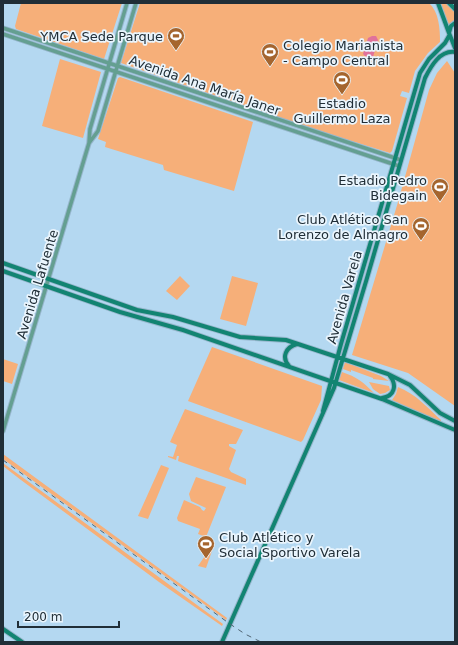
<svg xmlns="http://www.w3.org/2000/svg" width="458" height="645" font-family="'DejaVu Sans',sans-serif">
	<rect width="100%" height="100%" fill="#b4d8f1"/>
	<!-- green -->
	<path fill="#f6af79" d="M21,3H122L104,59L16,29L15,26Z
		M140,3H429C439,12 440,29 440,42L428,53L415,71L409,93L402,91L400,96L407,98L392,151L390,153L297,124L121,63Z
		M440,3H447L455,12V19L449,26Z
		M60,59L101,72L83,138L42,126Z
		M447,61L455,73V406L408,373L352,355L398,202L429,90L437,73Z
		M120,77L253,122L234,191L164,170L163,165L105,147L106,142L98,139L118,78Z
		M180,276L190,286L177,300L166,291Z
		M232,276L258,283L246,326L220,319Z
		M212,347L322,386L321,400L303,440L301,442L188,401Z
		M3,359L18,364L12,384L3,381Z
		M345,362L381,376L389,381L373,379V378L351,370V372L343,369Z
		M342,372C357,377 363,382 374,393L339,380Z
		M369,382L389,386L390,390L385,393L380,394L373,389Z
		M398,387C416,394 428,408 441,420V422L392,400L396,394Z
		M185,409L243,430L236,444H229V446L236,450L229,469L231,472L246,479V485L178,461L179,456H177L176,460L168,457V456L173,457L177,445L170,442Z
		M3,454L227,618L226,620L3,459Z
		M3,463L223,624L222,626L159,582L21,480L3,466Z
		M161,465L169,468L148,519L138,516Z
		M196,477L226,487L206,537L198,534L200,529L178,521L177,518L184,500L200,507L202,510L204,511L206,508L191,501L189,494Z
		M211,547L213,548L206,568L198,566Z"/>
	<!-- water -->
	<path fill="#e0729b" d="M372,36H376L378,40L373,57L371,58L365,56L363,54L368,38Z"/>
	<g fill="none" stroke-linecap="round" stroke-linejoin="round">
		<defs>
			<path id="tertiary" d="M3,28L401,160
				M3,34L399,166
				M89,143L98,131L136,3
				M3,431L86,153L89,143L90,129L127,3"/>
			<path id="secondary" d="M438,3L449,33
				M449,3L455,9
				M455,23L451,26L449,33L455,48
				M3,263L137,310L173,317L240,337L286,340L388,374L410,385L440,413L455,421
				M3,271L120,312L183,330L382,399L455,430
				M289,366C281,357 286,347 297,344
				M382,398C395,396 397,385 390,376
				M323,411L341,344L420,73L429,59L445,43L449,36
				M3,629L22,642
				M222,642L334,388L367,278L425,78C431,66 440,50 455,52"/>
		</defs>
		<!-- tertiary casing -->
		<use href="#tertiary" stroke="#96b6cc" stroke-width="5.5"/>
		<!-- secondary casing -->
		<use href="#secondary" stroke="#96b6cc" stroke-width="6"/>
		<!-- tertiary -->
		<use href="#tertiary" stroke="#649f91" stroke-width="3.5"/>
		<!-- secondary -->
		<use href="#secondary" stroke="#128472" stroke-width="4"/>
		<!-- rail -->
		<path stroke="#506573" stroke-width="1" stroke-dasharray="5 5" stroke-linecap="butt" d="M3,460L230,624L245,634L261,642"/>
	</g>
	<!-- icons -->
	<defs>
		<symbol id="stadium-pin" viewBox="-11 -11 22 30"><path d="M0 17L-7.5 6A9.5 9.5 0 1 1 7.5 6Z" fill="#a5652e" stroke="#eaf5fd"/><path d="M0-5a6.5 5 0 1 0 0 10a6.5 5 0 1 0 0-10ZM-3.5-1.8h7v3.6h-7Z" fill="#fff"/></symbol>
	</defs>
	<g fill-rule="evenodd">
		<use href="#stadium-pin" x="166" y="26" width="20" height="27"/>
		<use href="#stadium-pin" x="260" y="42" width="20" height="27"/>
		<use href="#stadium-pin" x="332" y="70" width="20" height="27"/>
		<use href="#stadium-pin" x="430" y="177" width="20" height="27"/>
		<use href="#stadium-pin" x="411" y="216" width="20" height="27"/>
		<use href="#stadium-pin" x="196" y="534" width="20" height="27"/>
	</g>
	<g text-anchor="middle" stroke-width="3.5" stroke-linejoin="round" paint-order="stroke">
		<!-- poi labels -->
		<g font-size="13" fill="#202e37" stroke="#eaf5fd" text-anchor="end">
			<text x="163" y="41">YMCA Sede Parque</text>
			<text x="283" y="50" text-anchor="start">Colegio Marianista<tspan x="283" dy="15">- Campo Central</tspan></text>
			<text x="342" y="108" text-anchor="middle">Estadio<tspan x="342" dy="15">Guillermo Laza</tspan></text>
			<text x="427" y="185">Estadio Pedro<tspan x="427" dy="15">Bidegain</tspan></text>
			<text x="408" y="224">Club Atlético San<tspan x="408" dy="15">Lorenzo de Almagro</tspan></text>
			<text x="219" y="542" text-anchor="start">Club Atlético y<tspan x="219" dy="15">Social Sportivo Varela</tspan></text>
		</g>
		<!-- street labels -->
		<g font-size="13" fill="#202e37" stroke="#eaf5fd">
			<text transform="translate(205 85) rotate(19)" y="5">Avenida Ana María Janer</text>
			<text transform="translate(37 284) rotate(-73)" y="5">Avenida Lafuente</text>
			<text transform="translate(344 297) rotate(-74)" y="5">Avenida Varela</text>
		</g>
	</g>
	<!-- border -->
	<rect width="458" height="645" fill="none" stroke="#202e37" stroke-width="8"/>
	<!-- scale -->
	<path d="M18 621v6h101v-6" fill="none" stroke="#202e37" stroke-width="2"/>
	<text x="24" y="621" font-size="12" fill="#202e37" stroke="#eaf5fd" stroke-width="3" paint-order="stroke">200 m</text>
</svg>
